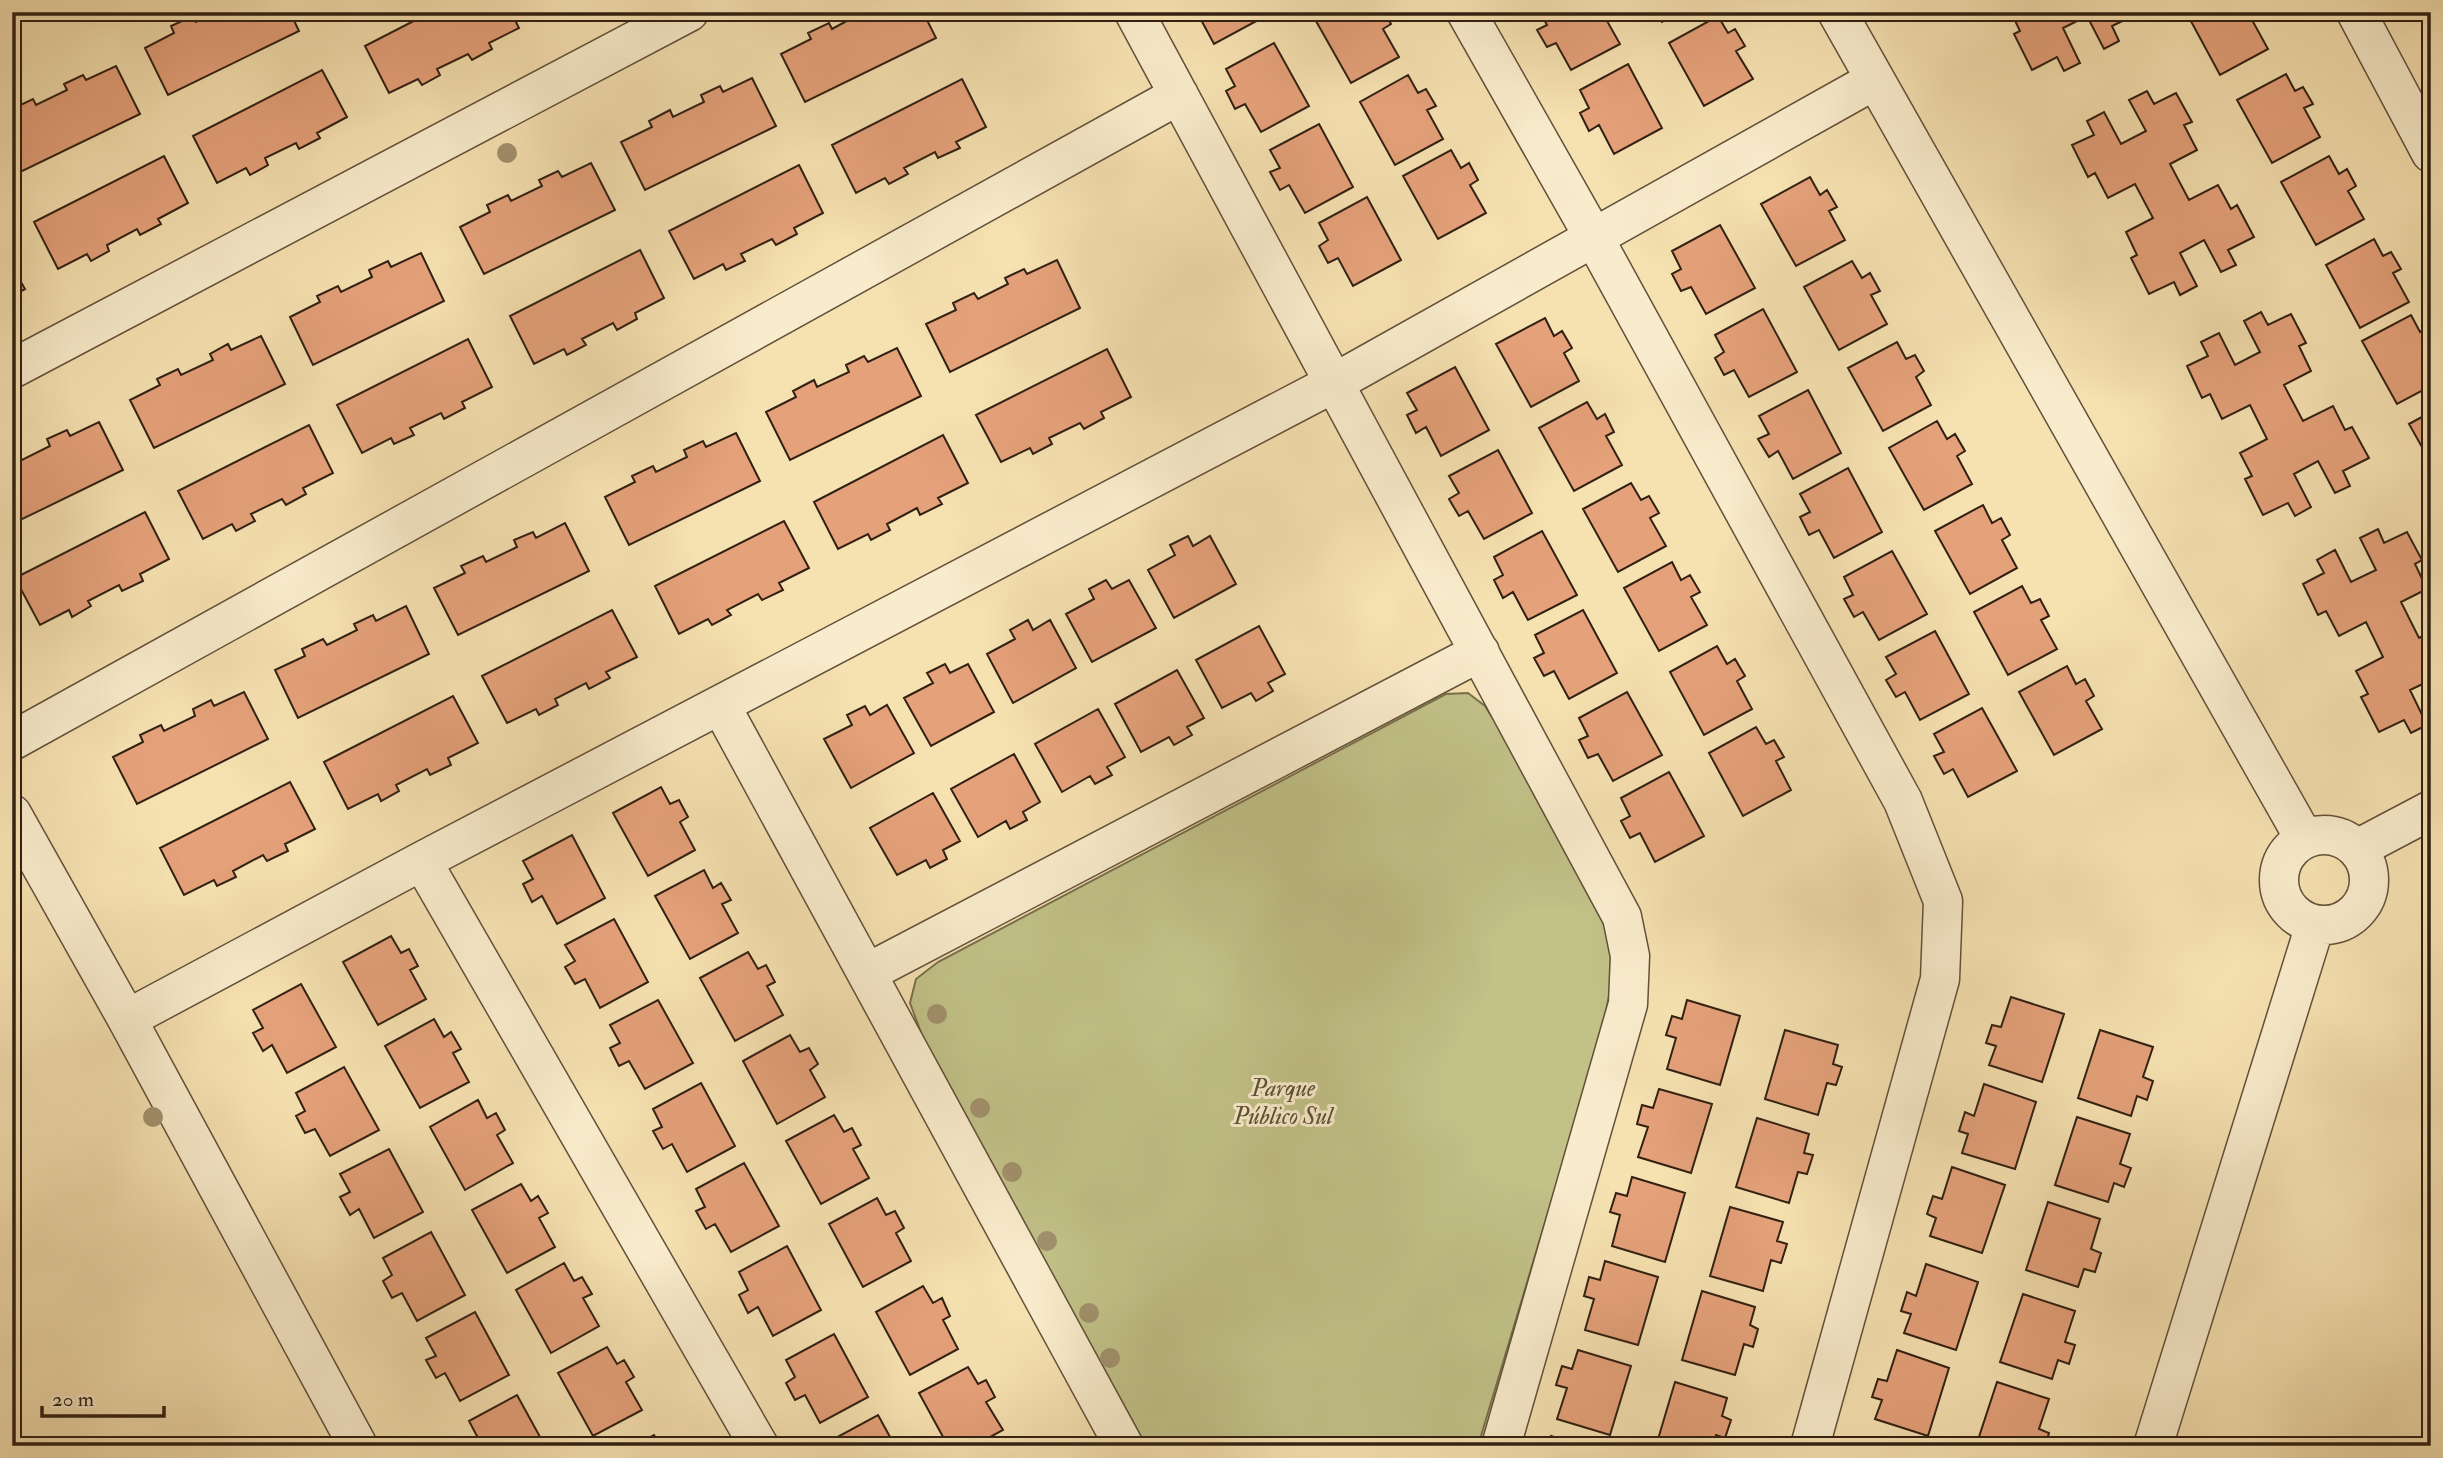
<svg xmlns="http://www.w3.org/2000/svg" width="2443" height="1458" font-family="'IM FELL Double Pica',serif">
	<rect width="100%" height="100%" fill="#f6e1b1"/>
	<filter id="stains"><feTurbulence type="fractalNoise" baseFrequency=".00286" numOctaves="4"/><feColorMatrix values="0 0 0 0 .2 0 0 0 0 .09 0 0 0 0 .02 0 0 0 .5 -.17"/></filter>
	<radialGradient id="worn" r=".72"><stop offset=".6" stop-color="#630" stop-opacity="0"/><stop offset="1" stop-color="#630" stop-opacity=".3"/></radialGradient>
	<!-- green -->
	<path fill="#c1c188" stroke="#79704d" stroke-width="2" d="M1468,693L1485,706L1497,725L1607,925L1615,966L1601,1036L1478,1446H1146L923,1038L910,1003L916,979L938,962L1446,694Z"/>
	<!-- building -->
	<path fill="#e5a17a" stroke="#312012" stroke-width="2" d="M216,12H290L299,31L168,95L145,48L174,33L171,26L193,16L196,22Z
		M431,12H511L519,28L489,43L492,49L472,60L468,54L437,69L440,75L422,85L418,79L389,93L365,46Z
		M863,12H923L936,38L805,102L781,54L811,39L808,33L829,23L832,29Z
		M1184,12H1259L1262,18L1214,44L1199,16L1189,21Z
		M1331,12H1384L1391,24L1383,29L1399,57L1351,83L1316,21Z
		M1540,12H1602L1620,44L1571,70L1556,43L1547,47L1537,30L1547,25Z
		M1656,12H1680L1662,22Z
		M2011,12H2136L2137,14L2112,26L2119,41L2104,49L2087,16L2063,28L2080,63L2064,71L2057,57L2032,70L2014,34L2020,31Z
		M2186,12H2259L2261,15L2252,20L2268,49L2220,75Z
		M1718,16L1728,33L1735,29L1745,46L1736,51L1753,79L1704,106L1669,43Z
		M1274,43L1309,106L1261,132L1245,104L1235,109L1226,91L1235,86L1226,69Z
		M1628,64L1662,128L1614,154L1599,125L1589,131L1580,113L1589,108L1580,90Z
		M116,66L140,114L12,176V117L15,116L12,109L33,99L36,105L67,90L64,84L83,75L86,80Z
		M322,70L347,117L317,133L320,138L299,149L296,143L265,158L268,165L250,175L246,168L217,183L193,136Z
		M2286,74L2295,91L2303,87L2313,104L2304,108L2320,137L2272,163L2237,100Z
		M1408,75L1418,93L1426,89L1436,106L1427,110L1443,139L1395,165L1360,102Z
		M752,78L776,126L645,190L621,142L652,127L649,121L670,110L673,117L704,102L701,95L720,86L723,92Z
		M962,79L986,127L956,142L960,148L938,158L935,152L904,168L908,174L889,184L885,178L856,193L832,145Z
		M2147,91L2154,104L2176,93L2192,122L2184,125L2197,150L2170,164L2189,200L2218,185L2231,209L2237,205L2254,237L2228,250L2236,265L2221,272L2204,240L2180,253L2197,286L2180,295L2174,282L2149,294L2131,258L2137,255L2126,232L2153,218L2135,184L2108,198L2095,173L2088,177L2072,145L2094,135L2087,121L2104,112L2121,144L2146,131L2129,100Z
		M1319,124L1353,187L1305,213L1289,185L1280,190L1270,172L1280,168L1270,150Z
		M1451,150L1461,168L1469,163L1478,180L1470,185L1486,213L1438,239L1403,176Z
		M164,156L188,203L158,219L161,224L140,235L137,229L107,245L109,251L91,261L87,254L58,269L34,222Z
		M2329,156L2339,174L2347,169L2356,186L2348,191L2364,219L2316,245L2281,182Z
		M591,163L615,210L484,274L460,227L490,212L487,205L508,195L511,201L542,186L539,180L558,171L562,177Z
		M799,165L823,213L794,228L797,234L776,245L772,239L741,254L745,261L726,270L723,264L694,279L669,231Z
		M1810,177L1820,195L1827,190L1837,207L1829,211L1845,240L1796,266L1761,204Z
		M1367,197L1401,260L1353,286L1338,258L1328,263L1319,246L1328,240L1319,223Z
		M1720,225L1755,288L1706,314L1691,287L1681,291L1672,274L1681,269L1672,251Z
		M2374,239L2383,256L2391,252L2401,269L2393,273L2409,302L2360,328L2326,265Z
		M640,250L664,298L635,313L637,319L617,330L613,323L582,339L586,345L567,355L564,349L534,364L510,316Z
		M421,253L444,301L313,365L290,317L320,302L317,296L338,286L341,292L372,277L369,270L388,261L391,267Z
		M1057,260L1080,308L950,372L926,324L956,310L953,303L974,293L978,299L1008,284L1005,278L1024,269L1027,274Z
		M1852,261L1862,278L1870,273L1880,291L1871,295L1887,324L1839,350L1804,287Z
		M12,266L25,289L12,296Z
		M1763,309L1797,372L1749,397L1734,370L1724,375L1715,358L1724,352L1715,335Z
		M2261,312L2268,325L2291,314L2306,343L2299,346L2311,371L2284,385L2303,421L2333,406L2345,430L2352,427L2369,458L2343,471L2350,486L2335,493L2318,461L2294,474L2311,507L2295,516L2288,503L2263,515L2245,479L2252,476L2240,453L2267,439L2250,405L2222,419L2210,394L2202,398L2187,366L2208,356L2201,342L2219,333L2235,365L2260,352L2244,321Z
		M2411,315L2420,332L2429,328L2431,332V386L2397,404L2362,341Z
		M1545,318L1554,336L1562,331L1572,348L1564,353L1579,381L1531,407L1496,344Z
		M261,336L285,384L154,448L130,400L160,385L157,379L178,369L181,375L213,360L210,354L228,344L231,350Z
		M468,339L492,387L462,402L465,408L444,419L441,413L410,428L414,435L394,444L391,438L362,453L337,405Z
		M1897,342L1906,359L1915,355L1924,371L1916,377L1931,405L1883,431L1848,368Z
		M897,348L921,396L790,460L766,412L796,397L793,391L814,380L817,387L849,372L846,365L864,356L868,362Z
		M1107,349L1131,397L1101,412L1104,418L1084,429L1080,423L1049,438L1052,444L1033,454L1030,448L1001,462L976,415Z
		M1455,367L1489,430L1441,456L1426,427L1416,433L1407,415L1417,410L1407,393Z
		M1808,390L1841,453L1793,479L1778,451L1769,457L1758,439L1769,434L1759,416Z
		M1587,402L1597,419L1605,414L1614,432L1606,436L1622,465L1574,491L1539,428Z
		M2431,412V463L2409,424Z
		M1937,421L1947,439L1955,434L1965,451L1957,456L1972,484L1924,510L1889,448Z
		M99,422L123,470L12,524V457L17,454L20,461L50,446L47,439L67,430L70,436Z
		M309,425L333,473L303,488L306,494L286,505L282,499L251,514L255,521L236,531L232,524L203,539L178,491Z
		M736,433L760,481L629,545L605,497L635,482L632,476L653,466L656,472L687,457L684,450L703,441L706,447Z
		M943,435L968,483L938,498L942,504L920,515L917,508L887,524L890,530L871,540L868,534L838,549L814,502Z
		M1498,450L1532,513L1484,539L1468,511L1459,516L1449,499L1459,493L1449,476Z
		M1848,468L1882,532L1834,558L1819,530L1809,535L1800,517L1810,512L1800,494Z
		M1631,483L1641,500L1649,496L1659,513L1650,518L1666,546L1618,572L1583,509Z
		M1983,505L1992,523L2001,518L2010,535L2002,540L2017,568L1970,594L1935,531Z
		M145,512L169,559L140,574L143,581L122,591L119,585L88,601L91,606L72,617L69,610L40,625L15,578Z
		M784,521L809,568L779,583L783,590L762,600L758,594L727,610L731,615L712,625L708,619L679,634L655,586Z
		M565,523L589,571L458,635L434,588L465,573L461,566L483,556L486,562L517,547L514,540L533,532L536,538Z
		M2378,529L2384,543L2407,532L2422,560L2415,564L2427,589L2401,602L2419,638L2431,632V680L2410,690L2427,725L2411,733L2404,720L2379,732L2361,697L2368,694L2356,671L2383,657L2366,622L2339,636L2326,611L2318,615L2303,584L2324,573L2317,560L2335,550L2351,582L2376,570L2360,538Z
		M1542,531L1577,595L1528,620L1513,592L1503,598L1494,580L1503,575L1494,557Z
		M1188,536L1193,546L1210,536L1236,584L1174,618L1148,570L1175,555L1170,545Z
		M1892,551L1927,614L1879,640L1863,612L1854,617L1844,599L1853,595L1844,577Z
		M1672,562L1681,580L1690,575L1700,592L1691,597L1707,625L1659,651L1624,588Z
		M1106,580L1112,589L1129,580L1156,628L1092,662L1066,614L1094,599L1089,589Z
		M2022,586L2031,603L2040,599L2049,616L2041,620L2057,649L2008,675L1974,612Z
		M406,606L429,654L298,718L275,670L305,656L302,649L323,639L327,645L357,630L354,624L373,615L376,621Z
		M612,610L637,657L606,672L610,678L589,689L586,683L555,699L558,705L539,715L536,709L507,723L482,676Z
		M1583,610L1617,673L1569,699L1554,671L1544,676L1534,658L1544,653L1535,635Z
		M1028,620L1033,630L1050,620L1076,668L1013,703L987,654L1015,639L1010,630Z
		M1259,626L1285,674L1268,683L1273,691L1256,701L1251,693L1222,708L1196,660Z
		M1935,631L1969,694L1920,720L1905,692L1896,697L1886,680L1896,674L1886,657Z
		M1717,646L1727,664L1735,659L1745,676L1737,681L1752,709L1704,735L1670,672Z
		M945,664L950,673L968,664L994,712L931,746L904,698L933,683L927,673Z
		M2067,666L2076,684L2085,679L2094,696L2086,701L2102,729L2054,755L2019,692Z
		M1177,670L1204,718L1187,727L1192,735L1174,745L1169,737L1141,752L1115,704Z
		M244,692L268,739L137,804L113,757L143,742L140,735L161,725L164,731L195,716L193,709L211,700L214,706Z
		M1627,692L1662,755L1613,781L1598,754L1588,758L1579,740L1588,736L1579,718Z
		M453,696L478,743L448,758L451,765L430,775L427,769L396,785L399,791L381,801L378,794L348,809L324,762Z
		M887,705L914,753L851,788L824,739L852,725L847,715L865,706L870,715Z
		M1982,708L2017,771L1968,797L1953,769L1944,774L1934,756L1944,752L1934,734Z
		M1098,709L1125,757L1107,767L1112,775L1095,784L1090,776L1062,792L1035,744Z
		M1756,727L1766,744L1774,740L1784,757L1776,761L1791,790L1743,816L1709,753Z
		M1014,754L1040,802L1023,812L1027,820L1010,829L1006,821L978,837L951,789Z
		M1669,772L1704,836L1655,862L1640,833L1630,838L1621,821L1630,816L1621,798Z
		M290,782L315,829L285,844L288,851L267,861L263,855L233,871L236,877L217,886L214,880L184,895L160,848Z
		M661,787L670,804L679,800L688,817L680,822L695,850L648,876L613,813Z
		M933,793L960,841L943,850L947,859L930,868L926,860L897,875L870,828Z
		M572,835L605,898L557,924L542,896L532,902L523,884L533,879L523,861Z
		M704,870L713,888L721,883L731,900L722,904L738,933L690,959L655,896Z
		M614,919L648,982L600,1008L585,979L575,984L565,967L575,961L565,945Z
		M391,936L401,953L409,949L418,966L410,970L426,999L378,1025L343,962Z
		M748,952L758,969L766,965L775,982L767,986L783,1015L735,1041L700,978Z
		M301,984L336,1047L287,1073L272,1045L263,1051L253,1033L263,1028L253,1010Z
		M2011,997L2064,1014L2042,1082L1989,1065L1996,1046L1986,1043L1992,1025L2001,1027Z
		M658,1000L693,1063L645,1089L629,1061L619,1066L610,1048L620,1043L610,1025Z
		M1687,1000L1740,1016L1720,1085L1667,1069L1676,1038L1666,1035L1672,1016L1682,1019Z
		M434,1019L444,1037L451,1032L461,1049L453,1053L469,1082L420,1108L385,1046Z
		M1785,1030L1838,1045L1833,1064L1842,1067L1836,1085L1827,1083L1818,1115L1765,1099Z
		M2100,1030L2153,1047L2143,1077L2153,1081L2147,1100L2137,1096L2131,1116L2078,1098Z
		M790,1035L800,1052L809,1048L818,1064L810,1070L825,1097L777,1124L743,1061Z
		M344,1067L379,1130L330,1156L315,1129L305,1133L296,1116L305,1111L296,1093Z
		M701,1083L735,1146L687,1172L672,1144L663,1149L653,1131L662,1127L653,1109Z
		M1984,1084L2036,1102L2015,1169L1962,1153L1968,1134L1959,1131L1965,1112L1974,1116Z
		M1659,1089L1712,1104L1691,1173L1638,1157L1648,1127L1637,1124L1642,1105L1653,1108Z
		M478,1100L487,1118L496,1113L505,1130L497,1135L513,1163L465,1190L430,1127Z
		M834,1115L844,1132L852,1128L861,1145L853,1149L869,1178L821,1204L786,1141Z
		M2077,1117L2130,1134L2120,1164L2131,1168L2124,1187L2114,1183L2108,1202L2055,1185Z
		M1757,1118L1809,1134L1804,1153L1813,1155L1807,1174L1798,1172L1789,1203L1736,1187Z
		M389,1149L423,1212L374,1238L359,1209L350,1215L340,1197L350,1192L340,1174Z
		M744,1163L779,1226L731,1252L715,1224L706,1229L696,1211L705,1207L696,1189Z
		M1952,1167L2005,1185L1982,1253L1930,1236L1936,1218L1927,1214L1933,1196L1942,1199Z
		M1632,1177L1685,1193L1665,1262L1612,1246L1620,1215L1610,1212L1616,1193L1627,1196Z
		M521,1184L531,1201L538,1196L548,1213L539,1218L555,1247L507,1273L472,1210Z
		M877,1198L886,1215L895,1211L904,1228L896,1233L911,1261L863,1287L829,1224Z
		M2048,1202L2100,1219L2091,1249L2101,1253L2095,1272L2084,1269L2078,1287L2026,1270Z
		M1730,1207L1783,1222L1777,1241L1787,1244L1781,1263L1771,1260L1763,1291L1710,1276Z
		M431,1232L465,1295L417,1321L402,1293L392,1298L383,1281L392,1275L383,1258Z
		M787,1246L821,1310L773,1336L758,1307L748,1313L739,1295L748,1290L739,1272Z
		M1605,1261L1658,1277L1638,1345L1585,1330L1594,1299L1584,1296L1589,1277L1600,1280Z
		M564,1263L574,1281L582,1277L592,1294L583,1298L599,1326L551,1353L516,1290Z
		M1926,1264L1978,1282L1956,1350L1904,1333L1911,1314L1901,1311L1907,1292L1916,1296Z
		M923,1286L933,1303L942,1298L950,1316L943,1320L958,1349L910,1375L876,1312Z
		M1702,1291L1755,1307L1750,1325L1758,1329L1753,1347L1744,1344L1735,1375L1682,1360Z
		M2023,1294L2075,1311L2065,1342L2075,1345L2069,1364L2058,1360L2052,1379L2000,1362Z
		M475,1312L509,1375L460,1401L445,1373L436,1378L426,1360L436,1356L426,1338Z
		M834,1334L868,1397L820,1423L805,1395L795,1400L786,1383L795,1377L786,1360Z
		M607,1347L617,1364L624,1360L634,1377L626,1382L642,1410L593,1436L558,1373Z
		M1578,1350L1631,1366L1610,1435L1557,1419L1567,1388L1556,1385L1562,1366L1572,1369Z
		M1897,1350L1949,1368L1928,1436L1875,1419L1882,1400L1872,1397L1878,1379L1887,1381Z
		M968,1367L978,1384L986,1380L995,1397L986,1402L1003,1430L974,1446H948L919,1393Z
		M1675,1382L1727,1398L1722,1416L1731,1420L1725,1438L1716,1435L1714,1446H1656Z
		M1997,1382L2049,1399L2039,1429L2049,1433L2045,1446H1976Z
		M517,1395L545,1446H470L469,1444L478,1438L469,1421Z
		M878,1415L895,1446H832L830,1441Z
		M654,1435L660,1446H633Z
		M1551,1436L1583,1446H1548Z
		M1875,1439L1898,1446H1873Z"/>
	<g fill="none" stroke-linecap="round" stroke-linejoin="round">
		<defs>
			<path id="minor" d="M1134,12L1622,917L1630,956L1628,1004L1501,1446
				M1466,12L1593,236L1903,801L1943,901L1940,979L1810,1446
				M1837,12L2304,838
				M2356,12L2431,153
				M12,369L689,12
				M721,706L1124,1446
				M12,741L1179,95
				M12,814L127,1019L358,1446
				M2279 880a45 45 0 1 1 90 0a45 45 0 1 1-90 0Z
				M2357,849L2431,810
				M422,861L759,1446
				M867,973L1480,652
				M127,1019L422,861L1334,383L1875,80
				M2153,1446L2315,925"/>
		</defs>
		<!-- minor casing -->
		<use href="#minor" stroke="#62503a" stroke-width="41"/>
		<!-- minor -->
		<use href="#minor" stroke="#f9eccc" stroke-width="38"/>
	</g>
	<!-- trees -->
	<g fill="#a1916d">
		<circle cx="507" cy="153" r="10"/>
		<circle cx="937" cy="1014" r="10"/>
		<circle cx="980" cy="1108" r="10"/>
		<circle cx="153" cy="1117" r="10"/>
		<circle cx="1012" cy="1172" r="10"/>
		<circle cx="1047" cy="1241" r="10"/>
		<circle cx="1089" cy="1313" r="10"/>
		<circle cx="1110" cy="1358" r="10"/>
	</g>
	<g text-anchor="middle" stroke-width="6" stroke-linejoin="round" paint-order="stroke">
		<!-- park labels -->
		<g font-size="24" font-style="italic" fill="#5c5035" stroke="#f9eccc">
			<text x="1283" y="1096">Parque<tspan x="1283" dy="28">Público Sul</tspan></text>
		</g>
	</g>
	<!-- margin -->
	<rect width="2443" height="1458" fill="none" stroke="#f6e1b1" stroke-width="42"/>
	<rect x="14" y="14" width="2415" height="1430" fill="none" stroke="#312012" stroke-width="3.5"/>
	<rect x="21" y="21" width="2401" height="1416" fill="none" stroke="#312012" stroke-width="2"/>
	<!-- scale -->
	<path d="M42 1406v10h122v-10" fill="none" stroke="#312012" stroke-width="3.5"/>
	<text x="52" y="1406" font-size="21" fill="#312012" stroke="#f9eccc" stroke-width="5" paint-order="stroke">20 m</text>
	<rect width="100%" height="100%" filter="url(#stains)"/>
	<rect width="100%" height="100%" fill="url(#worn)"/>
</svg>
